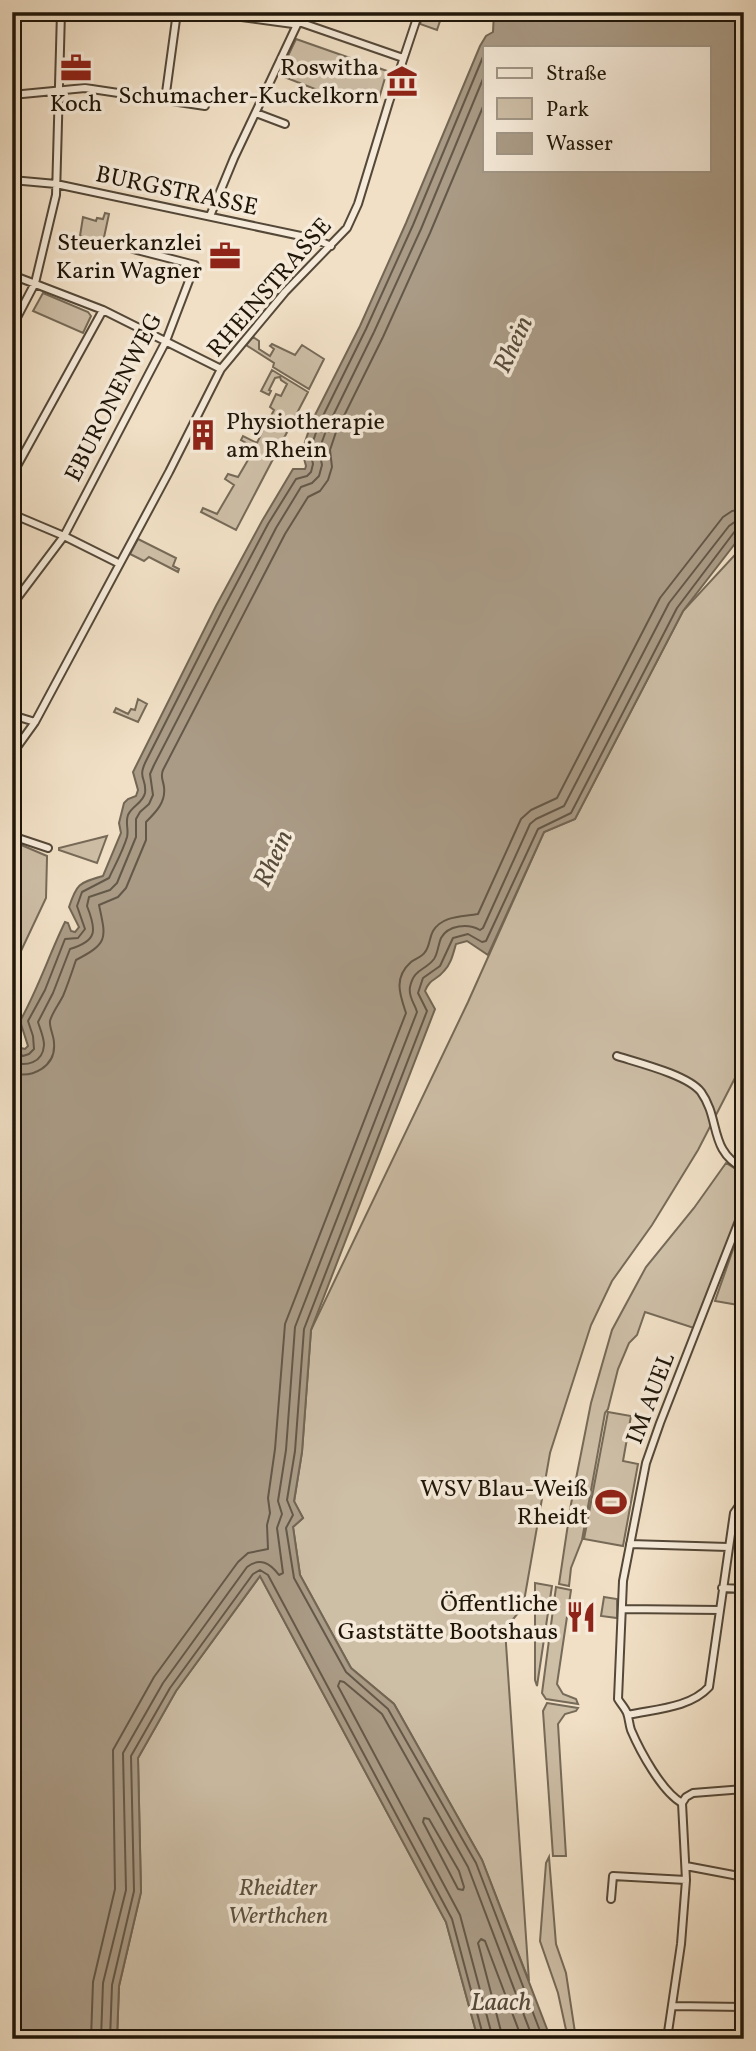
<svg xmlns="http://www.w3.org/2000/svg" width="756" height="2051" font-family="Vollkorn,serif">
	<rect width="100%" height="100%" fill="#f1e0c6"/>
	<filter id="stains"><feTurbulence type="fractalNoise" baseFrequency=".00286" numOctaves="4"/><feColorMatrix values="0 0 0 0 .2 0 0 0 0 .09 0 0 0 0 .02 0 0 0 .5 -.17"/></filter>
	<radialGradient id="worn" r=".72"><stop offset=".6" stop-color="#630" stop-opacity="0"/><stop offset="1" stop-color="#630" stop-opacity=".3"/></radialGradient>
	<!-- green -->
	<path fill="#cdbea6" stroke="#766a58" stroke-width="2" d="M424,12H443L437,30L420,24Z
		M296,39L387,71L378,102L366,98L364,105L338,98L279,75Z
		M105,213L109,214L103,242L80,236L83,217L96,221L97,218L103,219Z
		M43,293L88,312L91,316L83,333L33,311Z
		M253,337L259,341V349L270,356L274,349L270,346L272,344L295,355L302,345L324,359L309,389L273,367L274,363L246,345Z
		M272,370L308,392L236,530L201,512L203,508L217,514L234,485L225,479L228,474L238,477L255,448L241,440L243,436L257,443L267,422L265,420L266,417L270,418L274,410L270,407L276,394L281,396L287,384L281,380L280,377L275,378L269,390L271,391L269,395L261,391Z
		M138,539L176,558L173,566L179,569L178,572L149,557L144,561L130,554Z
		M744,545V1055L736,1076L698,1150L652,1225L612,1281L591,1325L550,1453L523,1607L505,1629L529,1981L482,1860L394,1704L351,1668L300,1575L293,1527L303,1518L294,1502L302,1452L311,1330L468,1002L544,832L575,819L683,611Z
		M138,699L147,704L138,722L114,712L116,708L128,714L131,709L135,710Z
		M107,836L97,863L59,850V848Z
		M12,841L47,856V858L46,898L12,970Z
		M726,1163L744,1174V1203L694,1328L645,1312L637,1335L629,1343L618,1369L608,1409L605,1413L582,1540L571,1568L569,1586L559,1584L571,1504L591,1403L612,1330L646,1267L694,1208Z
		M744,1218V1306L715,1301Z
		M608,1412L631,1416L623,1461L638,1464L623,1546L584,1539Z
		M260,1576L446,1922L478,2039H117L119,1986L141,1892L138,1758L176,1691Z
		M535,1583L552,1586L537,1686L535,1680Z
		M556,1587L571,1590L557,1684L563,1694L576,1699L578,1704L546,1699L542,1693Z
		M604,1597L617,1599V1618L601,1616Z
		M547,1703L578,1708L576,1711L565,1714L558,1724L566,1856H553L543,1711Z
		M549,1857L556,1944L566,1973L576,2039H568L558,1993L540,1941L546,1863Z"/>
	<!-- water -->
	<path fill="#aa9b86" stroke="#726654" stroke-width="2" fill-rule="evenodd" d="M494,12H744V532L683,611L575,819L544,832L488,955L467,941L456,944C453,954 451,964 444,971C436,981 430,978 425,991L435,1009L311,1330L302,1452L294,1501L303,1518L293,1527L300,1575L351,1668L394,1704L482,1860L547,2029L548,2039H478L446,1922L260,1576L176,1691L138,1758L141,1892L119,1986L117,2039H12V1039L21,1048L25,1049L28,1046L20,1021C38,989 49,955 65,922L68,923L71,931L75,932L79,927L69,907C77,883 79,883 103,876L121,833L119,823L124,803L128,799L136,796L138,790L133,772L216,606L262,521L293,469H305L306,466L302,451L312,421L360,326L406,223L480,46L486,36L493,32ZM485,47H709V170H485Z"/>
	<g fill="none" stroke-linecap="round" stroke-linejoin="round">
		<!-- shore -->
		<path stroke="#645848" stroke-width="2" d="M12,1050L23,1056L29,1054L34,1049L33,1036L28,1021L45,990L65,939L78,938L85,929L77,906L82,892L109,878C115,865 123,851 127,837C129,829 125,823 128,815C132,806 143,803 145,793C147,778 137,779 146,761L223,609L268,524L296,479L307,476L311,472L313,464L310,450L319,424L366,329L413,225L485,52
			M12,1062C26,1067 43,1063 44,1045C44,1037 40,1029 38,1022L53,993L70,949C97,941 97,931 87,906L89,897L110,890L117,883L136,837V819L140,812L149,804L153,795L150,774L154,765L276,528L301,487L312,483L319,476L322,465L319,450L327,428L374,332L421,229L485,74
			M12,1073C33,1079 56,1066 54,1043C54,1036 49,1027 50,1021C52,1013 59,1004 63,996C68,984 72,972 76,960C109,943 106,938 99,905L118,897L126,888L146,840V822C156,812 166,802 164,787C163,779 160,777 163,770L285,534L308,497L320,491L328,480L332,467L330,450L336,432L383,337L430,233L485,102
			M424,1818L429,1819L459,1871L464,1887L463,1890L458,1889L423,1822Z
			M91,2039L93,1982L115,1889L113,1750L154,1677L238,1562L248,1553L268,1549L267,1525L270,1513L268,1498L275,1449L285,1324L406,1013C400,995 393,978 411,962C416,958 422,957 425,952C430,946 429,938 433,931C443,915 463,917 478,914L521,819L531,810L557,798L660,598L723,517L732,511L744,509
			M101,2039L103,1983L126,1890L123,1753L163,1683L247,1567C260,1557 270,1563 279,1575L283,1573L277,1528L282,1514L278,1501L286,1450L295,1327L417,1012C415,1004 408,997 410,987C414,968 425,971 434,959C438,953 438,945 441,938C448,925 468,923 480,930L483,928L530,824L536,819L564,806L669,603L729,526L736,521L744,520
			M110,2039L112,1985L134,1891L131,1756L170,1688L253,1574L260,1570L268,1575L452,1919L484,2039
			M493,2039L460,1915L338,1686L340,1681L344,1682L382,1714L468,1867L533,2039
			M503,2039L478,1943L481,1939L485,1941L522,2039
			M541,2039L540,2031L476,1863L388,1709L346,1672L294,1578L286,1528L293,1515L287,1500L295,1451L304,1329L427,1011L418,993L423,978L440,966L453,938L468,934L482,942L486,941L538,829L571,813L677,608L735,531L744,528"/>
		<defs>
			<path id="street" d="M204,12L293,24L299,22L403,58
				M12,95L85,88L205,106
				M165,100L177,12
				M256,113L285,124
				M12,180L56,184L315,239L331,246
				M210,216L234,158L303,12
				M12,275L103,310L221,369
				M12,327L35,283L56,195L61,12
				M12,475L103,310
				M12,514L64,536L118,563
				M12,605L64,536L166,341L195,265L133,249L122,242
				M12,715L35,722
				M12,754L35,722L169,472L221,369L285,292L347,228L358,204L389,102L419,12
				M12,836L48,848
				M617,1056C639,1063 688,1075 701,1092C721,1120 708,1150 744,1169
				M630,1544L728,1547
				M722,1588L744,1589
				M622,1609L720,1610
				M628,1715C655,1709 690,1708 709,1687L734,1513L743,1500
				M682,1803C662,1792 640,1751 631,1730C629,1724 629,1718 627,1713C625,1708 621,1704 618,1699L623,1581L646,1463L660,1423L744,1208
				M686,1866L744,1877
				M611,1899L613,1876L686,1880
				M672,2006L744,2007
				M667,2039L681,1944L686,1880L682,1803L686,1797L693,1793L744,1789"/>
		</defs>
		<!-- street casing -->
		<use href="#street" stroke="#544838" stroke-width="10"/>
		<!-- street -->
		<use href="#street" stroke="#f6ebda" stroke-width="6"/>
	</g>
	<!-- icons -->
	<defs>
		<symbol id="office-bare" viewBox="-9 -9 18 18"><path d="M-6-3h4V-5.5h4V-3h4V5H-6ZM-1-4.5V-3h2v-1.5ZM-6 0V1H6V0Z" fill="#8f2418" stroke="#f6ebda" stroke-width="2.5" paint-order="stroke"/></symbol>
		<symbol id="museum-bare" viewBox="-9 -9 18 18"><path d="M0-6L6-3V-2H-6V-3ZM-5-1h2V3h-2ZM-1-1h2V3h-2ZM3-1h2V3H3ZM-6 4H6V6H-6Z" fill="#8f2418" stroke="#f6ebda" stroke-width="2.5" paint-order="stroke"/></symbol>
		<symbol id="building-bare" viewBox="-9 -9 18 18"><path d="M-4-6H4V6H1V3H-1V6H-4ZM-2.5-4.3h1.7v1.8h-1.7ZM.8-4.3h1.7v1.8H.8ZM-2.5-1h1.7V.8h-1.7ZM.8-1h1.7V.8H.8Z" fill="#8f2418" stroke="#f6ebda" stroke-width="2.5" paint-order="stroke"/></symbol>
		<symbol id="stadium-bare" viewBox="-9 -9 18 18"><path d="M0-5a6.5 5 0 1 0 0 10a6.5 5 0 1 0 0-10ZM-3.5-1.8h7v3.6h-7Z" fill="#8f2418" stroke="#f6ebda" stroke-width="2.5" paint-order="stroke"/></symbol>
		<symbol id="restaurant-bare" viewBox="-9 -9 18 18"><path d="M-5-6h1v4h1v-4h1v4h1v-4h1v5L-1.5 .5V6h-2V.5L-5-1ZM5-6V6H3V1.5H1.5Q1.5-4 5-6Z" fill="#8f2418" stroke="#f6ebda" stroke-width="2.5" paint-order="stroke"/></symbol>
	</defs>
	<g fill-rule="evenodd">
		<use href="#office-bare" x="54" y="46" width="44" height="44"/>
		<use href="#museum-bare" x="380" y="59" width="44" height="44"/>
		<use href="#office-bare" x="203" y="234" width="44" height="44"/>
		<use href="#building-bare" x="181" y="413" width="44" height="44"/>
		<use href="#stadium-bare" x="589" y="1480" width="44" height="44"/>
		<use href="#restaurant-bare" x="559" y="1595" width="44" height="44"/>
	</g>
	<g text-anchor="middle" stroke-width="7" stroke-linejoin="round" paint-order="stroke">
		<!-- poi labels -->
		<g font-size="24" fill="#1f1609" stroke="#f6ebda" text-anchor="end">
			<text x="379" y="75">Roswitha<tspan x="379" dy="28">Schumacher-Kuckelkorn</tspan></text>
			<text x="76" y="111" text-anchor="middle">Koch</text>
			<text x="202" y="250">Steuerkanzlei<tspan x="202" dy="28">Karin Wagner</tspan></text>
			<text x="226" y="429" text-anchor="start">Physiotherapie<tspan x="226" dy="28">am Rhein</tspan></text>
			<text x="588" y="1496">WSV Blau-Weiß<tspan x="588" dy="28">Rheidt</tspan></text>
			<text x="558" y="1611">Öffentliche<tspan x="558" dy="28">Gaststätte Bootshaus</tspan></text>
		</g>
		<!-- street labels -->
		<g font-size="24" fill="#1f1609" stroke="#f6ebda">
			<text transform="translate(177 190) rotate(12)" y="8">BURGSTRASSE</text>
			<text transform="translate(269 287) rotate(-49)" y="8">RHEINSTRASSE</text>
			<text transform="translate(113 397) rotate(-63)" y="8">EBURONENWEG</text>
			<text transform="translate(650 1398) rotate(-69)" y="8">IM AUEL</text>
		</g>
		<!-- park labels -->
		<g font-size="24" font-style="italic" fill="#5c5140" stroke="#f6ebda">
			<text x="278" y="1895">Rheidter<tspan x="278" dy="28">Werthchen</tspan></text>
		</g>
		<!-- water labels -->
		<g font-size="26" font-style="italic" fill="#574b3b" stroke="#f6ebda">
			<text transform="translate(512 344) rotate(-65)" y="9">Rhein</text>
			<text transform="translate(272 858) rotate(-65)" y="9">Rhein</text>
			<text x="501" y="2010">Laach</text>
		</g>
	</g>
	<!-- margin -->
	<rect width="756" height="2051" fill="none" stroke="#f1e0c6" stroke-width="42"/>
	<rect x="14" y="14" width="728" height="2023" fill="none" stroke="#1f1609" stroke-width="3.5"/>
	<rect x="21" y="21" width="714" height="2009" fill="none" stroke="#1f1609" stroke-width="2"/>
	<!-- legend -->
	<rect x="483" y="46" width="228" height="126" fill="#f6ebda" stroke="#a09686" stroke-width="2"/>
	<rect x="497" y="68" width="35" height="10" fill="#f6ebda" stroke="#a09686" stroke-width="2"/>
	<text x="546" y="80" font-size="21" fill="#1f1609">Straße</text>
	<rect x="497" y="98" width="35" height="21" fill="#cdbea6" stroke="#a09686" stroke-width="2"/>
	<text x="546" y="116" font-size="21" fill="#1f1609">Park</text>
	<rect x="497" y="133" width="35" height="21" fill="#aa9b86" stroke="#a09686" stroke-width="2"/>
	<text x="546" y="150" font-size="21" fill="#1f1609">Wasser</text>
	<rect width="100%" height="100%" filter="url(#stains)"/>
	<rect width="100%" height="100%" fill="url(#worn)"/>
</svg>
